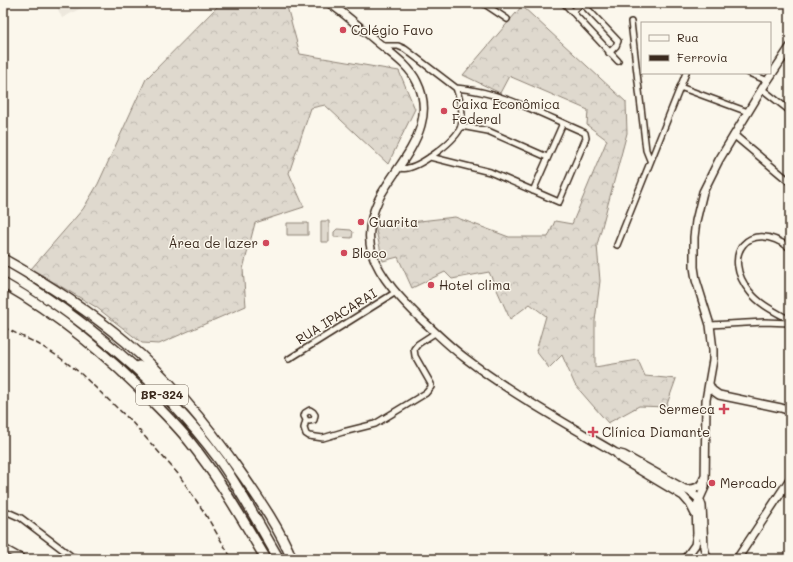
<svg xmlns="http://www.w3.org/2000/svg" width="793" height="562" font-family="Mali,sans-serif">
	<defs>
		<pattern id="forest-crowns" width="20" height="18" patternUnits="userSpaceOnUse"><rect width="20" height="18" fill="#dfd9ce"/><path d="M2 6a3 3 0 1 1 6 0M12 15a3 3 0 1 1 6 0" fill="none" stroke="#c0bab0"/></pattern>
	</defs>
	<rect width="100%" height="100%" fill="#fbf7ec"/>
	<filter id="ink" filterUnits="userSpaceOnUse"><feTurbulence type="fractalNoise" baseFrequency=".025" numOctaves="2"/><feDisplacementMap in="SourceGraphic" scale="8" xChannelSelector="R" yChannelSelector="G"/><feConvolveMatrix kernelMatrix="1 2 1 2 8 2 1 2 1" color-interpolation-filters="sRGB"/></filter>
	<g filter="url(#ink)">
		<!-- built -->
		<path fill="#ede8dd" d="M55,3H91L62,18Z"/>
		<!-- forest -->
		<path fill="url(#forest-crowns)" stroke="#8d8276" d="M221,3H286L300,54L399,71L415,109L388,164L325,105L311,108L289,173L304,207L255,223L243,269L246,306L159,344L142,343L96,307L31,269L83,209L98,184L146,79Z
			M522,6L626,102L627,133L597,245L600,281L595,321V367L638,360L645,376L676,379L666,407L639,406L608,423L575,385L562,355L549,368L536,351L546,316L530,304L510,319L489,272L452,279L445,272L412,288L398,257L383,261L375,226L455,217L509,237H548L555,221L572,224L607,140L587,125L588,110L509,76L500,93L463,75Z"/>
		<!-- green -->
		<path fill="#dfd9ce" stroke="#8d8276" d="M321,221H329V242H321Z
			M287,223H308V235H287Z
			M337,229L351,230L353,232L352,238L334,237V232Z"/>
		<g fill="none" stroke-linecap="round" stroke-linejoin="round">
			<defs>
				<path id="minor" d="M483,3L507,19
					M564,3L618,61
					M582,3L618,41L616,46L609,53
					M572,12L582,3
					M631,22L646,150L650,160
					M383,46H398L405,49L456,88
					M749,73L768,81
					M680,87L748,112
					M762,89L790,111
					M461,126L488,131L547,157
					M430,157L490,172L559,202L586,138L585,133L581,131C539,113 502,92 456,88
					M398,168C401,168 405,169 408,168C422,165 457,140 461,126C464,114 460,99 456,88
					M533,191L563,123
					M617,245L686,73
					M790,248C748,217 720,256 750,292C760,305 776,312 790,320
					M710,325L764,322L790,323
					M289,359L396,292
					M306,420L309,421L314,420L315,415L313,412L310,410L305,413L304,416L306,420L304,428L306,434L309,436L323,438L343,432L375,424L426,393L431,387V384L415,356L414,349L418,344L435,333
					M3,510L21,518L75,559"/>
				<path id="tertiary" d="M734,135L790,182
					M3,548L23,559"/>
				<path id="secondary" d="M329,3C346,14 360,28 375,40C390,53 409,65 417,82C424,96 425,111 421,125C415,147 399,166 387,185C374,204 365,230 372,253C380,278 402,300 420,318C435,332 449,346 465,358C512,394 565,423 616,453L624,455L692,493L700,500L702,506L704,547L707,559
					M709,384L712,390L719,395L781,408L790,411
					M616,453L621,459L683,496L690,504L695,514
					M688,489C696,489 701,487 704,478
					M685,559L695,545L697,534L696,507L705,487L706,400L713,360V350L710,325L696,280L694,267V237L696,221L703,192L719,160L762,89L790,47
					M737,559L790,479"/>
				<path id="motorway" d="M3,259C46,283 88,310 126,342C171,380 209,427 243,476C261,502 280,530 292,559
					M3,271C82,316 164,385 218,458C241,490 259,525 279,559
					M3,283C59,315 110,357 155,404C167,416 179,428 190,442C219,478 242,519 266,559
					M139,366L162,383"/>
			</defs>
			<!-- minor casing -->
			<use href="#minor" stroke="#3b2a1e" stroke-width="8"/>
			<!-- tertiary casing -->
			<use href="#tertiary" stroke="#3b2a1e" stroke-width="9"/>
			<!-- secondary casing -->
			<use href="#secondary" stroke="#3b2a1e" stroke-width="10"/>
			<!-- motorway casing -->
			<use href="#motorway" stroke="#3b2a1e" stroke-width="12"/>
			<!-- minor -->
			<use href="#minor" stroke="#fbf7ec" stroke-width="5"/>
			<!-- tertiary -->
			<use href="#tertiary" stroke="#fbf7ec" stroke-width="6"/>
			<!-- secondary -->
			<use href="#secondary" stroke="#fbf7ec" stroke-width="7"/>
			<!-- motorway -->
			<use href="#motorway" stroke="#fbf7ec" stroke-width="9"/>
			<!-- rail -->
			<path stroke="#3b2a1e" stroke-width="1.5" stroke-dasharray="6 3" stroke-linecap="butt" d="M3,327L38,344L59,357L79,372L131,421L179,475L204,512L232,559"/>
		</g>
	</g>
	<!-- markers -->
	<g fill="#d1495b" stroke="#fbf7ec" stroke-width="1.5">
		<circle cx="343" cy="30" r="4"/>
		<circle cx="444" cy="111" r="4"/>
		<circle cx="361" cy="222" r="4"/>
		<circle cx="266" cy="243" r="4"/>
		<circle cx="344" cy="253" r="4"/>
		<circle cx="431" cy="285" r="4"/>
		<path d="M722 403h4v4h4v4h-4v4h-4v-4h-4v-4h4z"/>
		<path d="M591 426h4v4h4v4h-4v4h-4v-4h-4v-4h4z"/>
		<circle cx="712" cy="483" r="4"/>
	</g>
	<g text-anchor="middle" stroke-width="3" stroke-linejoin="round" paint-order="stroke">
		<!-- shield labels -->
		<rect fill="#fbf7ec" stroke="#75685c" stroke-width="1" x="136" y="385" width="52" height="20" rx="3"/>
		<g font-size="12" font-weight="bold" fill="#3b2a1e">
			<text x="162" y="399">BR-324</text>
		</g>
		<!-- poi labels -->
		<g font-size="13" fill="#3b2a1e" stroke="#fbf7ec" text-anchor="start">
			<text x="351" y="35">Colégio Favo</text>
			<text x="452" y="109">Caixa Econômica<tspan x="452" dy="15">Federal</tspan></text>
			<text x="369" y="227">Guarita</text>
			<text x="258" y="248" text-anchor="end">Área de lazer</text>
			<text x="352" y="258">Bloco</text>
			<text x="439" y="290">Hotel clima</text>
			<text x="715" y="414" text-anchor="end">Sermeca</text>
			<text x="602" y="437">Clínica Diamante</text>
			<text x="720" y="488">Mercado</text>
		</g>
		<!-- street labels -->
		<g font-size="13" fill="#3b2a1e" stroke="#fbf7ec">
			<text transform="translate(336 316) rotate(-32)" y="5">RUA IPACARAI</text>
		</g>
	</g>
	<!-- margin -->
	<rect width="793" height="562" fill="none" stroke="#fbf7ec" stroke-width="16"/>
	<rect x="8" y="8" width="777" height="546" fill="none" stroke="#3b2a1e" stroke-width="1.5" filter="url(#ink)"/>
	<!-- legend -->
	<rect x="641" y="22" width="130" height="52" fill="#fbf7ec" stroke="#aea59a"/>
	<rect x="649" y="35" width="20" height="6" fill="#fbf7ec" stroke="#aea59a"/>
	<text x="677" y="42" font-size="12" fill="#3b2a1e">Rua</text>
	<rect x="649" y="55" width="20" height="6" fill="#3b2a1e" stroke="#aea59a"/>
	<text x="677" y="62" font-size="12" fill="#3b2a1e">Ferrovia</text>
</svg>
